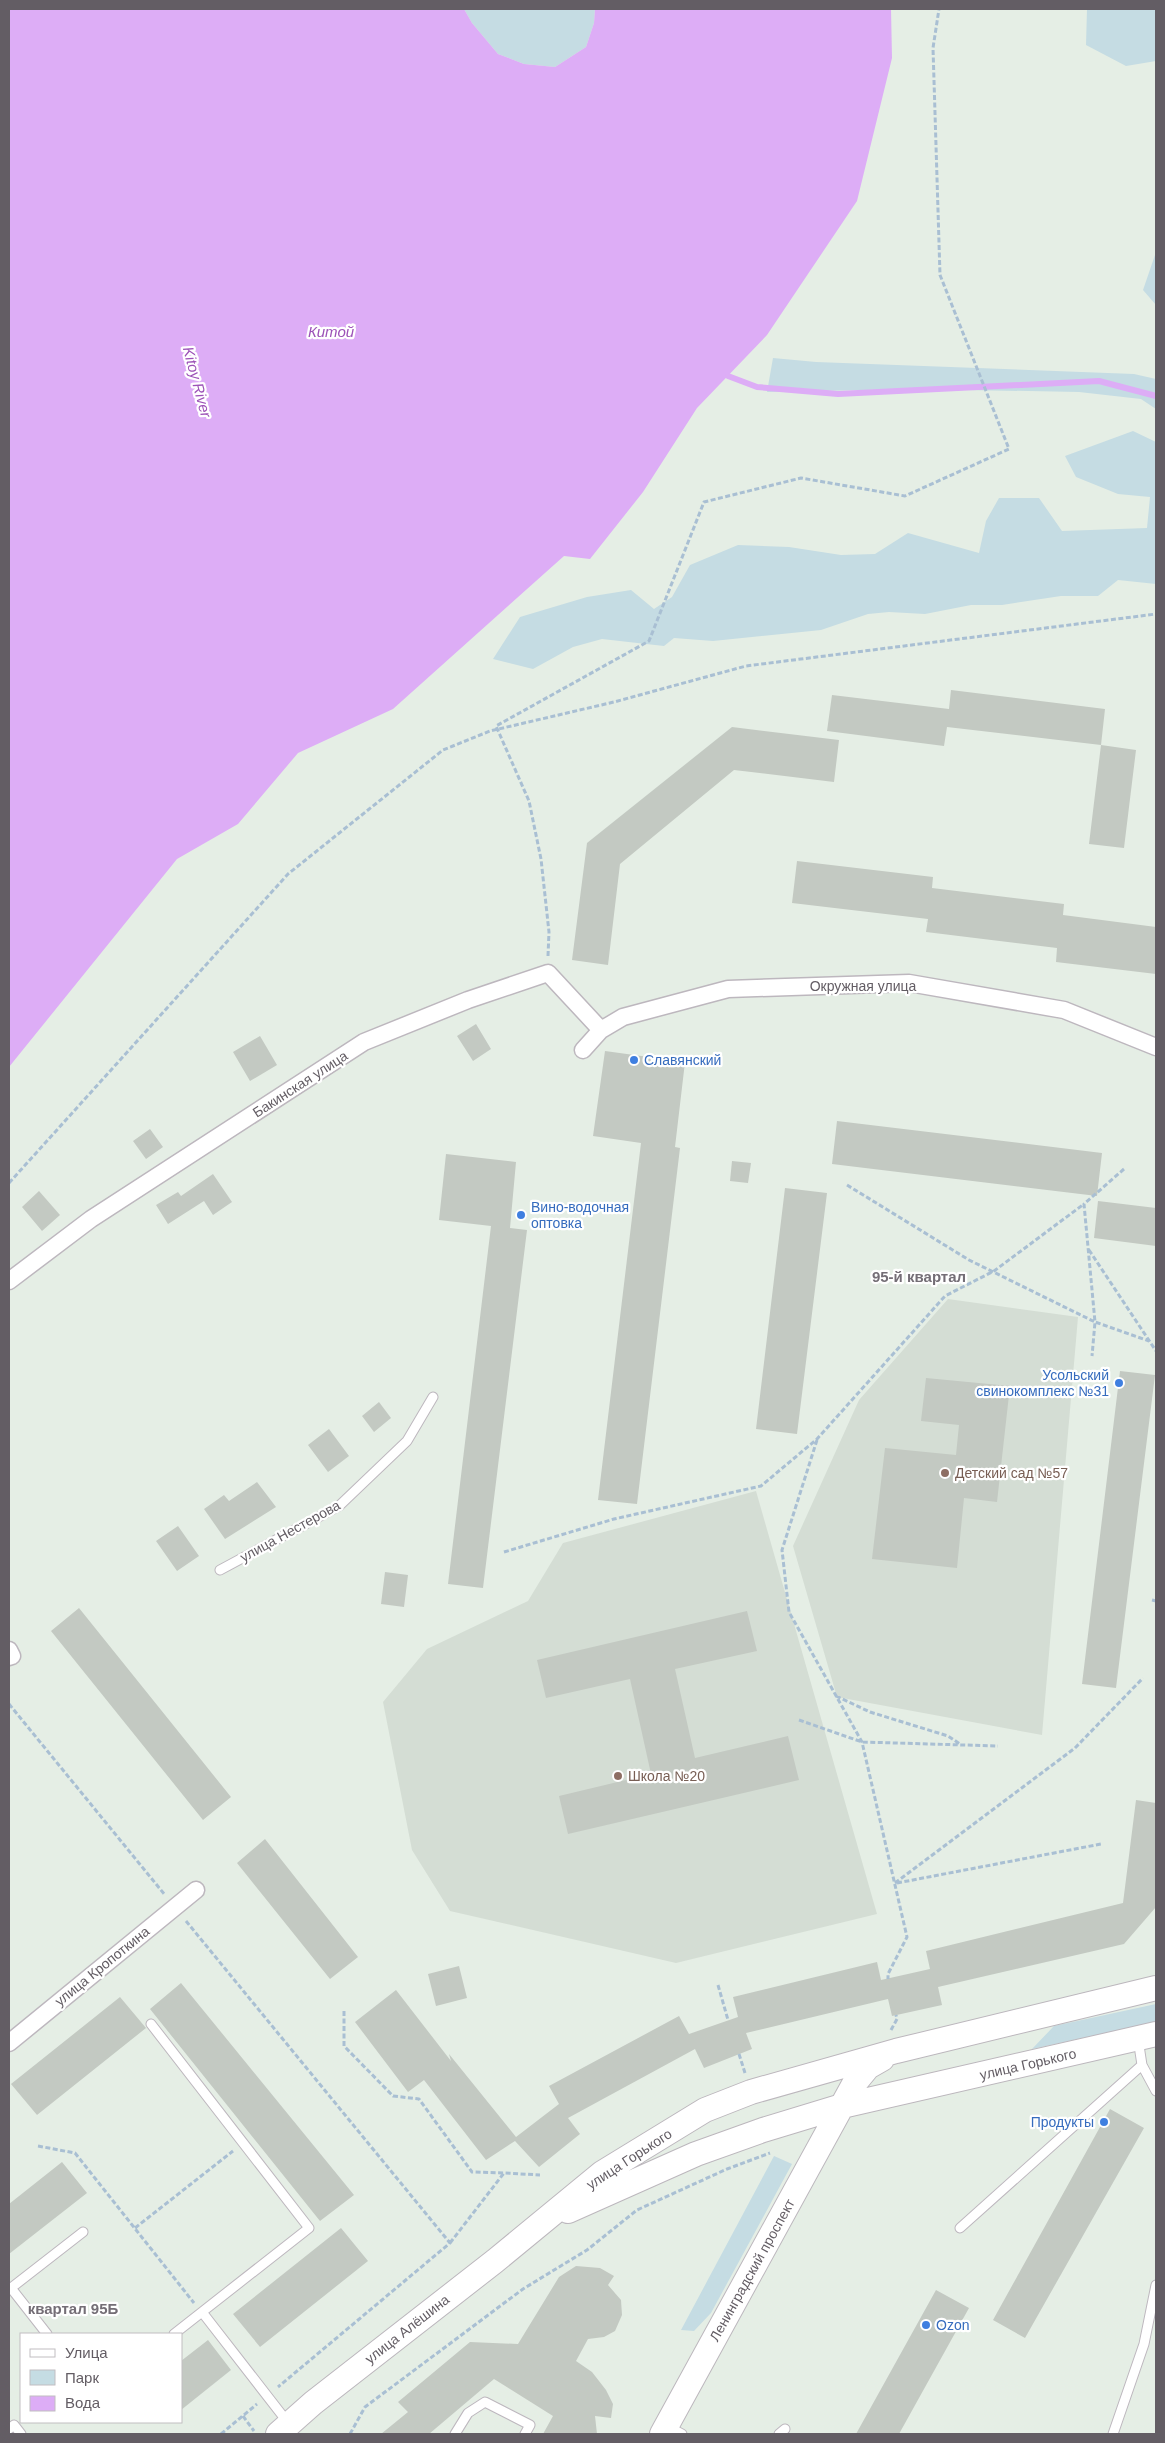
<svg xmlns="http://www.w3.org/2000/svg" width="1165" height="2443" font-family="Arial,sans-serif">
	<rect width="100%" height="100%" fill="#e5eee5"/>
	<!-- education -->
	<path fill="#d4ddd4" d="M948,1299L1078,1317L1042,1735L837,1697L793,1546L859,1400Z
		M756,1491L877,1914L676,1963L450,1911L412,1850L383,1702L427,1649L528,1601L563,1543Z"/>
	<!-- green -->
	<path fill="#c5dce3" d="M464,9H595L594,23L586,47L555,67L524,64L498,54L472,23Z
		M1087,9H1156V61L1126,66L1086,45Z
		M1155,255H1156V305L1143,290Z
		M773,358L816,362L1134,374L1156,379V409L1141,399L1079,392L914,389L767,392Z
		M1133,431L1156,442V584L1118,580L1098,596H1061L1002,605H971L925,614L889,612L868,614L821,630L713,641L674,638L664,646L602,639L573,647L533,669L493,659L520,617L587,597L631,590L654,609L672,597L690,565L738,545L789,547L841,555L875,554L908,533L979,553L986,521L999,498H1039L1062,531L1147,528L1150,497L1118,494L1076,477L1065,456Z
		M1156,2004V2022L1032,2049L1054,2026Z
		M774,2156L792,2164L711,2313L694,2331L681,2330Z"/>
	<!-- water -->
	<path fill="#ddadf6" d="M9,9H464L472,23L498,54L524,64L555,67L586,47L594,23L595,9H891L892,58L857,201L767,335L697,408L643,492L590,559L564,556L393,709L298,753L238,824L177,859L9,1067Z"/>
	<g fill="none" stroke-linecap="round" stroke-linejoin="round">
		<!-- stream -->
		<path stroke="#ddadf6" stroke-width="6" d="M728,376L757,387L838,394L1099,381L1156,396"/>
	</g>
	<!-- building -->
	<path fill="#c3c9c2" d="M951,690L1105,709L1101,745L1136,750L1124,848L1089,844L1101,745L947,727L944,746L827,731L832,695L949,709Z
		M732,727L839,740L834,782L734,770L620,864L608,965L572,960L587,843Z
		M797,861L933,877L932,888L1064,904L1063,915L1156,927V974L1056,962L1057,948L926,932L928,919L792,903Z
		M476,1024L491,1049L473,1061L457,1036Z
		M260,1036L277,1065L250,1081L233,1052Z
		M605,1051L685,1062L675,1147L680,1148L637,1504L598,1500L641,1143L593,1136Z
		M837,1121L1102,1153L1097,1196L832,1164Z
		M150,1129L163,1147L146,1159L133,1141Z
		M446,1154L516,1162L510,1228L527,1230L483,1588L448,1584L491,1226L439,1220Z
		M732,1161L751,1163L748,1183L730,1181Z
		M213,1174L232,1202L213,1215L204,1201L168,1224L156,1205L178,1192L181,1196Z
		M785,1188L827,1193L797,1434L756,1429Z
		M39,1191L60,1215L42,1231L22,1207Z
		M1098,1201L1156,1208V1246L1094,1238Z
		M1120,1371L1155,1375L1116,1688L1082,1684Z
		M926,1378L1010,1386L997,1502L964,1498L957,1568L872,1559L885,1448L956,1455L959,1425L921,1421Z
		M379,1402L391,1418L374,1432L362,1416Z
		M329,1429L349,1456L328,1472L308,1445Z
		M257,1482L276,1507L225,1539L204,1509L224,1495L229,1501Z
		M178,1526L199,1556L177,1571L156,1541Z
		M385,1572L408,1575L404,1607L381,1604Z
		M79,1608L231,1797L203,1820L51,1631Z
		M747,1611L757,1651L675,1669L695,1758L788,1736L799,1780L568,1834L559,1796L651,1774L630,1679L546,1698L537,1660Z
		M1136,1800L1156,1803V1907L1124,1944L938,1987L942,2005L892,2016L888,1999L746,2033L752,2049L704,2068L695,2049L568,2118L580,2134L539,2167L515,2141L486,2160L424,2080L408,2092L355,2022L396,1990L451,2061L449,2054L516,2137L559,2104L549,2086L679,2016L689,2034L738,2017L733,1997L877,1962L881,1980L930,1969L926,1951L1123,1903Z
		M265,1839L358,1957L330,1979L237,1863Z
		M459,1966L467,1998L436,2006L428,1974Z
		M181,1983L354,2195L320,2221L150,2009Z
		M120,1997L146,2028L37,2115L11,2084Z
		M1110,2109L1144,2128L1025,2338L993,2320Z
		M62,2162L87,2193L9,2254V2204Z
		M341,2228L368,2261L260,2347L233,2314Z
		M576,2266L600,2268L614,2276L608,2285L621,2300L622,2315L615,2331L604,2337L588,2339L576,2361L592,2372L606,2390L613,2404L611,2418L595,2416L597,2434H543L553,2416L494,2379L429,2434H381L408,2412L398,2402L470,2342L518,2344L559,2277Z
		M936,2290L969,2308L899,2434H856Z
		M208,2340L231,2370L181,2410V2361Z"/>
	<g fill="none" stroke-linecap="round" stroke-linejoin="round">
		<defs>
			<path id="lane" d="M220,1570L339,1506L407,1441L433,1397
				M151,2024L309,2228L202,2312
				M1138,2039L1142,2065L1156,2091
				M960,2228L1142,2065
				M47,2334L11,2288L83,2232
				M174,2334L202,2312L289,2424
				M667,2426L682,2434
				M9,2429L14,2425L21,2434
				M455,2434L468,2413L485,2402L530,2425L525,2434
				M779,2434L785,2429
				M1113,2434L1144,2344L1156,2285"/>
			<path id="street" d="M583,1050L601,1030L623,1017L728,989L909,983L1064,1010L1156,1047
				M9,1281L91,1219L364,1042L468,1000L548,973L601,1030
				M9,1650L12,1656L9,1657
				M9,2043L196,1890"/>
			<path id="secondary" d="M568,2211L696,2154L763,2130L842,2106L1156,2034
				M278,2434L313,2403L495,2261L602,2173L705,2110L751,2092L896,2051L1156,1988
				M662,2434L854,2084L868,2067L882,2059"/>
		</defs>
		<!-- lane casing -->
		<use href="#lane" stroke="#bdb7be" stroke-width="11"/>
		<!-- street casing -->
		<use href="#street" stroke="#bdb7be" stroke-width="19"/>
		<!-- secondary casing -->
		<use href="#secondary" stroke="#bcb7bd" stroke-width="26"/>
		<!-- path -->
		<path stroke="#a9bfd3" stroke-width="3" stroke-dasharray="5 2.5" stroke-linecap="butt" d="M548,956L549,932L541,859L529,801L496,726L649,641L704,502L801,478L905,496L1009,449L940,275L933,48L939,9
			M1124,1169L1084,1204L1095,1322L1149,1341
			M9,1183L288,874L443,750L490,731L614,702L746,666L1156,614
			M847,1185L969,1260L1095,1322L1092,1356
			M1089,1250L1156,1351
			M817,1440L782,1550L789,1612L862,1742L907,1937L888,1974V1979
			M504,1552L614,1519L761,1486L817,1439L945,1296L994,1271L1084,1204
			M1152,1600L1156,1601
			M836,1696L870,1712L948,1736L960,1744
			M9,1704L165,1895
			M799,1720L862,1742L998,1746
			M895,1883L1075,1748L1143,1678
			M897,1883L1101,1844
			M186,1921L450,2243L278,2387
			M718,1985L728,2020
			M344,2011V2046L393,2096L419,2099L472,2172L504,2173
			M891,2030L897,2019L896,2015
			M739,2054L745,2073
			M38,2146L75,2153L194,2303
			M135,2228L233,2151
			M450,2243L504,2173L540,2175
			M243,2416L254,2431
			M221,2434L257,2404
			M350,2434L365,2407L523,2289L587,2250L637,2210L727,2169L770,2153"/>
		<!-- lane -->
		<use href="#lane" stroke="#fff" stroke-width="9"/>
		<!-- street -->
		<use href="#street" stroke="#fff" stroke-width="16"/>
		<!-- secondary -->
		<use href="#secondary" stroke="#fff" stroke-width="24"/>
	</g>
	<!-- markers -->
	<g fill="#3f7fe0" stroke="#fff" stroke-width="2">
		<circle cx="634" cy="1060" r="5"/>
		<circle cx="521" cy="1215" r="5"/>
		<circle cx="1119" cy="1383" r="5"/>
		<circle cx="1104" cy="2122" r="5"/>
		<circle cx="926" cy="2325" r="5"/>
	</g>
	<g fill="#8d6e63" stroke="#fff" stroke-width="2">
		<circle cx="945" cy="1473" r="5"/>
		<circle cx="618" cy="1776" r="5"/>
	</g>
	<g text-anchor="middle" stroke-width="4.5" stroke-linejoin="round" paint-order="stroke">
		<!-- street labels -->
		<g font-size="14" fill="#635d64" stroke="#fff">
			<text x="863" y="991">Окружная улица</text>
			<text transform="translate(300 1084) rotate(-33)" y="5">Бакинская улица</text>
			<text transform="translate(290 1531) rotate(-29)" y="5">улица Нестерова</text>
			<text transform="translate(102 1966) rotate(-39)" y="5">улица Кропоткина</text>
			<text transform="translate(1028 2064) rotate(-13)" y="5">улица Горького</text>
			<text transform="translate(629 2159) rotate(-33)" y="5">улица Горького</text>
			<text transform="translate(752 2270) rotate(-61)" y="5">Ленинградский проспект</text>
			<text transform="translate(407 2329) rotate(-38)" y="5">улица Алёшина</text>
		</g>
		<!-- shop labels -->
		<g font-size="14" fill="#366cbe" stroke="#fff" text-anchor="start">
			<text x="644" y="1065">Славянский</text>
			<text x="531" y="1212">Вино-водочная<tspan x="531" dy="16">оптовка</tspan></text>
			<text x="1109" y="1380" text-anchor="end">Усольский<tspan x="1109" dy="16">свинокомплекс №31</tspan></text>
			<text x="1094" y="2127" text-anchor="end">Продукты</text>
			<text x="936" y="2330">Ozon</text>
		</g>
		<!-- education labels -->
		<g font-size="14" fill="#785e54" stroke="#fff" text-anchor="start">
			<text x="955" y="1478">Детский сад №57</text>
			<text x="628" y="1781">Школа №20</text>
		</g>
		<!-- water labels -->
		<g font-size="15" font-style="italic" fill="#9c52b7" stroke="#fff">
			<text x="331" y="337">Китой</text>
			<text transform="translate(197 382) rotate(75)" y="5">Kitoy River</text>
		</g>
		<!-- neighbourhood labels -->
		<g font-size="15" font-weight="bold" fill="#746e76" stroke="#fff">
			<text x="919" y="1282">95-й квартал</text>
			<text x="73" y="2314">квартал 95Б</text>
		</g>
	</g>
	<!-- border -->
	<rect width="1165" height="2443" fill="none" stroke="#635d64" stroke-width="20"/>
	<!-- legend -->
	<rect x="20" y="2333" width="162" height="90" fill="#ffffff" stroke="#c1bec1"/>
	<rect x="30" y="2349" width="25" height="8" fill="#ffffff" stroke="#c1bec1"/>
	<text x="65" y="2358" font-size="15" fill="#635d64">Улица</text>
	<rect x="30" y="2370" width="25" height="15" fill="#c5dce3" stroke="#c1bec1"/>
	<text x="65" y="2383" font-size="15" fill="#635d64">Парк</text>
	<rect x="30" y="2396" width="25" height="15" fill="#ddadf6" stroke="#c1bec1"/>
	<text x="65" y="2408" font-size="15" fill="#635d64">Вода</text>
</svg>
